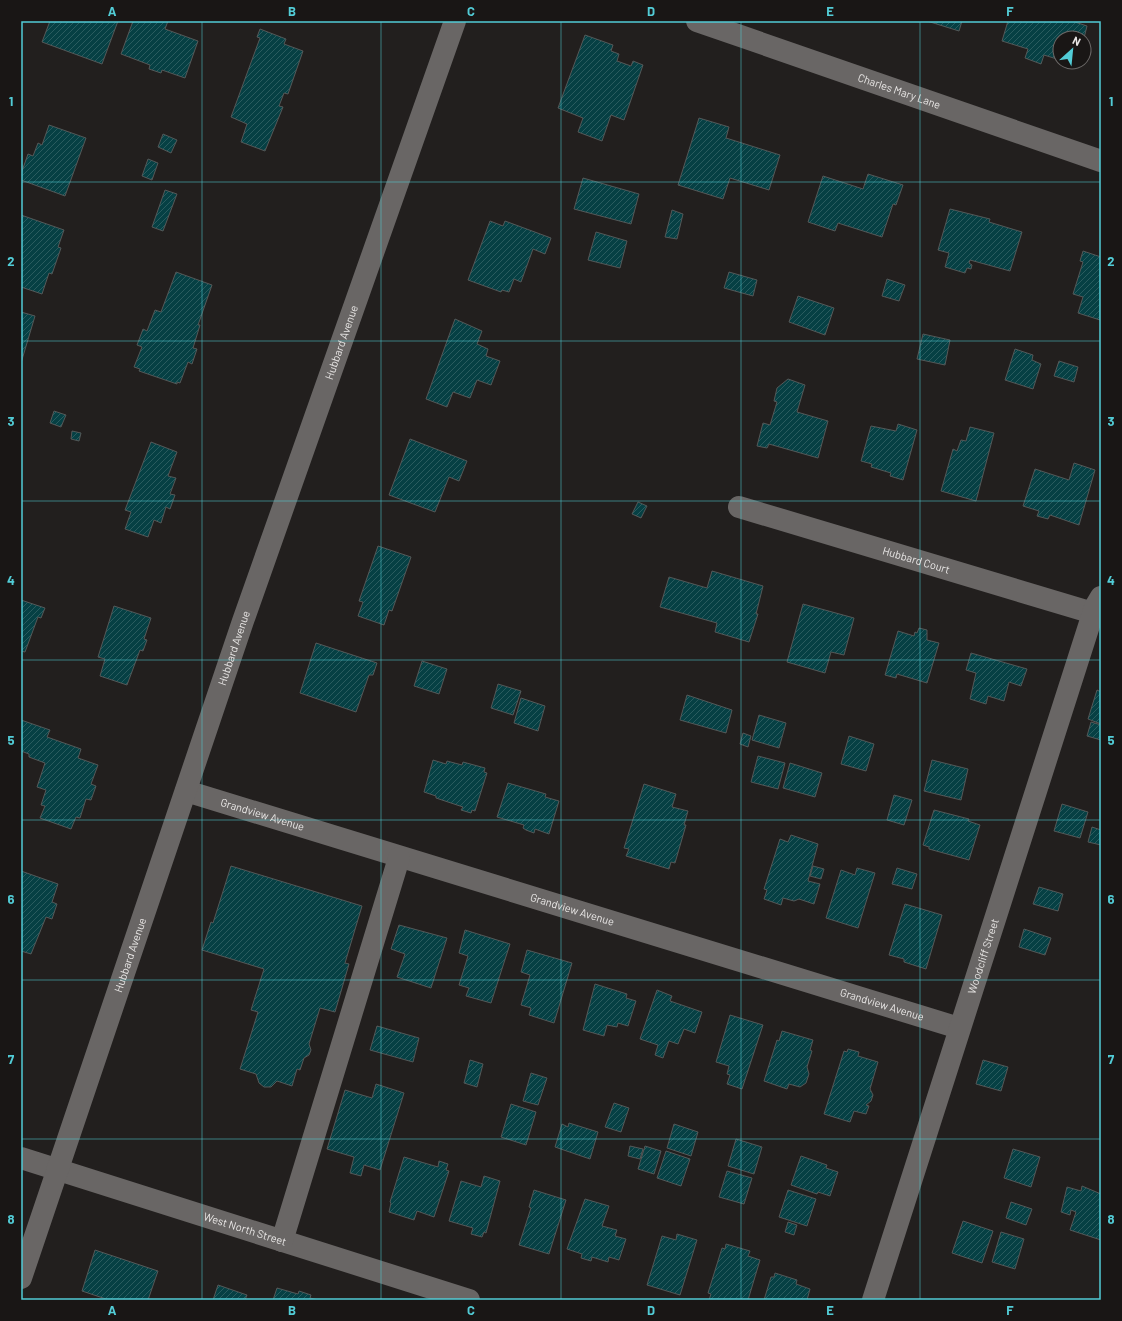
<svg xmlns="http://www.w3.org/2000/svg" width="1122" height="1321" font-family="Barlow,sans-serif">
	<defs>
		<pattern id="building-hatch" width="6" height="6" patternUnits="userSpaceOnUse"><rect width="6" height="6" fill="#064044"/><path d="M-1 1l2-2M0 6l6-6M5 7l2-2" fill="none" stroke="#2a5c5f"/></pattern>
	</defs>
	<rect width="100%" height="100%" fill="#221f1e"/>
	<!-- building -->
	<path fill="url(#building-hatch)" stroke="#545858" d="M50,21H118L102,64L42,42Z
		M133,21H168L165,29L198,41L185,78L162,70L161,73L149,69L150,65L121,54Z
		M927,21H962L959,31Z
		M1008,21H1072L1087,26L1084,38H1060V60L1044,55L1041,64L1025,58L1028,49L1002,41Z
		M260,29L286,39L284,44L303,51L288,94L284,93L279,106L283,107L265,151L241,142L247,124L231,117L260,38L257,37Z
		M585,35L613,45L611,51L619,54L617,61L631,66L633,61L643,65L624,120L611,115L602,141L578,132L583,118L558,108Z
		M699,118L729,127L726,138L780,155L769,190L730,178L723,199L678,185Z
		M49,125L86,138L65,196L21,180V174L28,154L33,156L38,143L42,145Z
		M163,134L177,140L171,153L158,147Z
		M148,159L158,163L152,180L142,176Z
		M868,174L903,185L896,205L893,204L882,237L838,223L835,231L808,222L823,176L863,189Z
		M583,178L639,194L631,224L574,209Z
		M165,190L177,194L163,231L152,227Z
		M950,209L990,219L989,222L1022,232L1010,271L970,260L969,263L972,265L971,269L967,268L965,273L945,267L949,253L938,250Z
		M672,210L683,214L677,239L665,237Z
		M21,215L64,230L58,247L61,248L52,274L49,273L42,294L21,287Z
		M490,221L503,226L505,221L551,238L545,254L533,249L521,282L514,279L509,292L502,290L501,292L468,280Z
		M596,232L627,241L620,268L588,260Z
		M1083,251L1101,257L1100,320L1078,313L1083,297L1073,294L1083,262L1080,261Z
		M176,272L212,285L198,325H200L193,348L197,349L192,364L188,362L180,383L177,382V384L139,371L140,369L134,367L142,347L137,345L143,329L147,331L155,310L161,312Z
		M729,272L757,280L753,296L724,288Z
		M887,279L905,285L899,301L882,296Z
		M798,296L834,308L825,335L789,322Z
		M21,312L35,316L21,363Z
		M455,319L482,331L477,344L488,349L486,356L500,361L491,385L477,380L470,398L453,392L447,407L426,399Z
		M923,334L950,340L945,365L917,359Z
		M1015,349L1033,355L1032,360L1041,364L1033,389L1005,380Z
		M1059,361L1078,367L1074,382L1054,376Z
		M788,379L805,385L797,412L828,421L818,458L769,444L767,448L757,446L763,423L770,425L777,402L774,401L777,388Z
		M54,411L66,415L61,427L50,423Z
		M898,424L917,430L903,480L890,476L891,473L871,467L872,464L861,461L871,426L896,431Z
		M970,427L994,433L976,501L941,491L953,449L957,451L961,440L966,441Z
		M72,431L81,433L79,441L71,439Z
		M410,439L467,461L459,481L449,477L435,512L389,495Z
		M151,442L177,452L168,476L176,478L170,494L175,495L170,509L166,507L161,523L154,520L148,537L125,529L131,512L125,510Z
		M1074,463L1095,470L1079,525L1050,515L1048,519L1037,516L1039,511L1023,506L1035,469L1069,480Z
		M638,502L647,506L641,518L632,514Z
		M378,546L411,557L392,611L389,610L384,625L358,616L363,602L359,601Z
		M712,571L763,586L756,614H758L749,642L715,632L717,623L660,607L669,577L707,588Z
		M21,600L45,608L41,618L38,617L25,652L21,651Z
		M803,604L854,618L844,655L831,652L825,673L787,662Z
		M114,606L151,618L144,639L147,640L143,651L140,650L127,685L100,676L105,659L98,657Z
		M919,628L927,630V640L939,643L927,683L897,674L896,678L885,675L898,631L914,636L915,632L917,633Z
		M316,643L377,663L373,675H369L356,712L300,693Z
		M971,653L1027,669L1021,686L1009,682L1004,701L988,696L986,704L970,699L976,673L966,670Z
		M422,661L447,669L439,694L414,686Z
		M498,684L521,691L513,715L491,708Z
		M1097,690L1101,692V724L1088,719Z
		M687,695L732,710L726,733L680,720Z
		M521,698L545,706L538,731L514,723Z
		M759,715L786,723L779,748L752,740Z
		M21,720L50,730L47,737L81,749L78,758L98,765L91,784L96,786L91,800L86,799L80,818L76,817L71,829L40,818L45,806L41,805L46,790L37,787L45,763L29,757V754L21,751Z
		M1091,722L1101,725V740L1087,736Z
		M743,733L751,736L748,747L740,744Z
		M849,736L874,744L866,771L841,764Z
		M758,756L785,763L778,789L751,782Z
		M433,760L446,764L447,761L462,765L463,762L485,768L484,772L487,773L475,811L472,810L471,813L461,810L463,807L436,798V796L424,792Z
		M932,760L968,769L961,800L924,791Z
		M790,763L822,773L815,797L783,788Z
		M508,783L546,794L545,797L559,801L549,834L535,829L534,833L526,830L523,828L524,825L497,817Z
		M644,784L676,794L672,807L688,811L684,825H686L675,863L671,862L669,869L626,856L629,849L624,848Z
		M894,795L912,800L904,825L887,820Z
		M1062,804L1088,812L1080,838L1054,831Z
		M934,810L969,819L968,821L980,825L969,860L929,849V847L923,845Z
		M1092,827L1101,830V845L1088,842Z
		M791,835L818,844L808,881L820,884L814,904L799,899L794,901L783,898L781,905L764,899L767,890L764,889L780,839L788,842Z
		M231,866L362,906L345,963L349,964L335,1012L320,1008L309,1044L311,1050L309,1055L304,1058L300,1070L297,1069L292,1086L277,1081L271,1087H264L259,1083L256,1074L240,1069L258,1012L251,1010L264,969L202,950L211,922L213,923Z
		M813,866L824,869L821,879L810,876Z
		M857,868L875,873L858,928L826,918L841,870L855,875Z
		M897,868L917,874L912,889L892,884Z
		M21,871L58,884L52,902L57,904L52,919L46,917L31,954L21,951Z
		M1039,887L1063,894L1058,911L1033,904Z
		M905,904L942,915L926,969L904,962V959L889,955Z
		M399,925L447,938L431,988L397,977L405,954L391,949Z
		M1024,929L1051,938L1045,955L1019,947Z
		M465,930L510,944L491,1003L466,996L469,988L459,985L468,956L459,953Z
		M527,950L572,963L554,1023L529,1015L531,1008L521,1005L530,975L521,972Z
		M595,984L627,994L626,998L636,1001L628,1026L618,1023L617,1027L607,1025L604,1036L583,1030Z
		M657,990L672,996L670,1001L702,1012L695,1033L684,1029L678,1044L669,1041L663,1058L655,1055L658,1045L640,1039Z
		M730,1015L763,1025L742,1089L727,1084L730,1075L727,1074L729,1066L716,1062Z
		M377,1026L419,1038L413,1062L370,1050Z
		M782,1031L813,1040L810,1050L812,1051L807,1067L809,1074L806,1083L800,1087L789,1084L787,1089L764,1081L777,1040L779,1041Z
		M848,1049L859,1052L858,1056L878,1062L870,1089L873,1095L871,1101L866,1105L869,1106L866,1114L854,1111L850,1122L824,1114L844,1051L847,1052Z
		M470,1060L483,1064L477,1087L464,1083Z
		M983,1060L1008,1067L1001,1091L976,1084Z
		M531,1073L547,1078L538,1105L523,1101Z
		M376,1084L404,1093L380,1170L364,1165L361,1176L350,1173L354,1157L327,1149L345,1090L372,1098Z
		M614,1103L629,1108L621,1132L605,1127Z
		M511,1104L536,1112L526,1145L501,1137Z
		M569,1123L598,1132L590,1159L555,1147L562,1124L568,1127Z
		M674,1124L698,1132L691,1156L667,1148Z
		M736,1139L762,1147L754,1174L728,1166Z
		M630,1146L643,1149L640,1159L628,1156Z
		M645,1146L661,1151L654,1174L638,1169Z
		M1013,1149L1040,1157L1031,1187L1004,1178Z
		M666,1151L690,1159L681,1186L657,1178Z
		M801,1156L827,1165L826,1168L838,1172L830,1196L818,1192L817,1194L791,1185Z
		M404,1157L438,1167L439,1161L448,1164L446,1170L449,1171L434,1217L417,1211L414,1220L389,1212L391,1203L390,1202Z
		M727,1171L752,1178L744,1204L719,1197Z
		M484,1176L500,1181L486,1233L484,1232L482,1237L471,1234L473,1228L449,1221L461,1181L481,1187Z
		M1082,1186L1101,1194V1240L1070,1230L1076,1212L1071,1210L1070,1215L1061,1212L1067,1187L1081,1191Z
		M534,1190L566,1200L549,1254L519,1245L531,1208L529,1207Z
		M788,1190L816,1199L807,1226L779,1217Z
		M585,1199L609,1206L602,1226L617,1230L615,1236L626,1239L619,1260L609,1257L608,1262L592,1257L591,1261L581,1258L582,1254L567,1249Z
		M1011,1202L1032,1209L1026,1225L1006,1218Z
		M963,1221L993,1231L982,1263L952,1253Z
		M788,1222L797,1225L794,1235L785,1232Z
		M1001,1232L1024,1239L1015,1269L992,1262Z
		M677,1234L697,1240L680,1295L647,1285L662,1236L676,1240Z
		M726,1244L750,1251L748,1256L760,1260L748,1300H709L711,1294L708,1293L722,1248L725,1249Z
		M95,1250L158,1271L148,1300H109L82,1291Z
		M775,1273L797,1280L796,1284L810,1289L807,1300H764L771,1277H774Z
		M218,1285L247,1295L245,1300H213Z
		M277,1288L298,1294L299,1291L311,1295L310,1298L318,1300H273Z"/>
	<g fill="none" stroke-linecap="round" stroke-linejoin="round">
		<!-- minor -->
		<g stroke="#696665" stroke-width="22">
			<path id="s1" d="M697,21L1101,161"/>
			<path id="s2" d="M739,507L1093,613"/>
			<path id="s3" d="M186,791L959,1028"/>
			<path id="s4" d="M21,1158L469,1300"/>
			<path d="M282,1241L399,858"/>
			<path id="s5" d="M21,1278L243,621L455,21"/>
			<path id="s6" d="M873,1300L1095,607L1101,597"/>
		</g>
	</g>
	<!-- grid -->
	<path fill="none" stroke="#52ccd6" stroke-width="1" stroke-opacity="0.55" d="M202,21V1300M381,21V1300M561,21V1300M741,21V1300M920,21V1300M21,182H1101M21,341H1101M21,501H1101M21,660H1101M21,820H1101M21,980H1101M21,1139H1101"/>
	<g text-anchor="middle" stroke-width="4" stroke-linejoin="round" paint-order="stroke">
		<!-- street labels -->
		<g font-size="11" fill="#e8e6e5" stroke="#191615">
			<text dy="4" stroke="none"><textPath href="#s1" startOffset="214">Charles Mary Lane</textPath></text>
			<text dy="4" stroke="none"><textPath href="#s5" startOffset="989">Hubbard Avenue</textPath></text>
			<text dy="4" stroke="none"><textPath href="#s2" startOffset="185">Hubbard Court</textPath></text>
			<text dy="4" stroke="none"><textPath href="#s5" startOffset="665">Hubbard Avenue</textPath></text>
			<text dy="4" stroke="none"><textPath href="#s3" startOffset="80">Grandview Avenue</textPath></text>
			<text dy="4" stroke="none"><textPath href="#s3" startOffset="404">Grandview Avenue</textPath></text>
			<text dy="4" stroke="none"><textPath href="#s5" startOffset="341">Hubbard Avenue</textPath></text>
			<text dy="4" stroke="none"><textPath href="#s6" startOffset="361">Woodcliff Street</textPath></text>
			<text dy="4" stroke="none"><textPath href="#s3" startOffset="728">Grandview Avenue</textPath></text>
			<text dy="4" stroke="none"><textPath href="#s4" startOffset="235">West North Street</textPath></text>
		</g>
	</g>
	<!-- border -->
	<rect width="1122" height="1321" fill="none" stroke="#191615" stroke-width="44"/>
	<!-- north arrow -->
	<g transform="translate(1072 50) rotate(27)"><circle r="19" fill="#191615" stroke="#6c6968"/>
	<path d="M0-3L7 15L0 10L-7 15Z" fill="#52ccd6"/>
	<text y="-6" font-size="11" font-weight="bold" text-anchor="middle" fill="#e8e6e5">N</text>
	</g>
	<rect x="22" y="22" width="1078" height="1277" fill="none" stroke="#52ccd6" stroke-width="1.5"/>
	<g font-size="13" text-anchor="middle" font-weight="bold" fill="#52ccd6">
		<text x="112" y="16">A</text>
		<text x="292" y="16">B</text>
		<text x="471" y="16">C</text>
		<text x="651" y="16">D</text>
		<text x="830" y="16">E</text>
		<text x="1010" y="16">F</text>
		<text x="11" y="106">1</text>
		<text x="1111" y="106">1</text>
		<text x="11" y="266">2</text>
		<text x="1111" y="266">2</text>
		<text x="11" y="426">3</text>
		<text x="1111" y="426">3</text>
		<text x="11" y="585">4</text>
		<text x="1111" y="585">4</text>
		<text x="11" y="745">5</text>
		<text x="1111" y="745">5</text>
		<text x="11" y="904">6</text>
		<text x="1111" y="904">6</text>
		<text x="11" y="1064">7</text>
		<text x="1111" y="1064">7</text>
		<text x="11" y="1224">8</text>
		<text x="1111" y="1224">8</text>
		<text x="112" y="1315">A</text>
		<text x="292" y="1315">B</text>
		<text x="471" y="1315">C</text>
		<text x="651" y="1315">D</text>
		<text x="830" y="1315">E</text>
		<text x="1010" y="1315">F</text>
	</g>
</svg>
